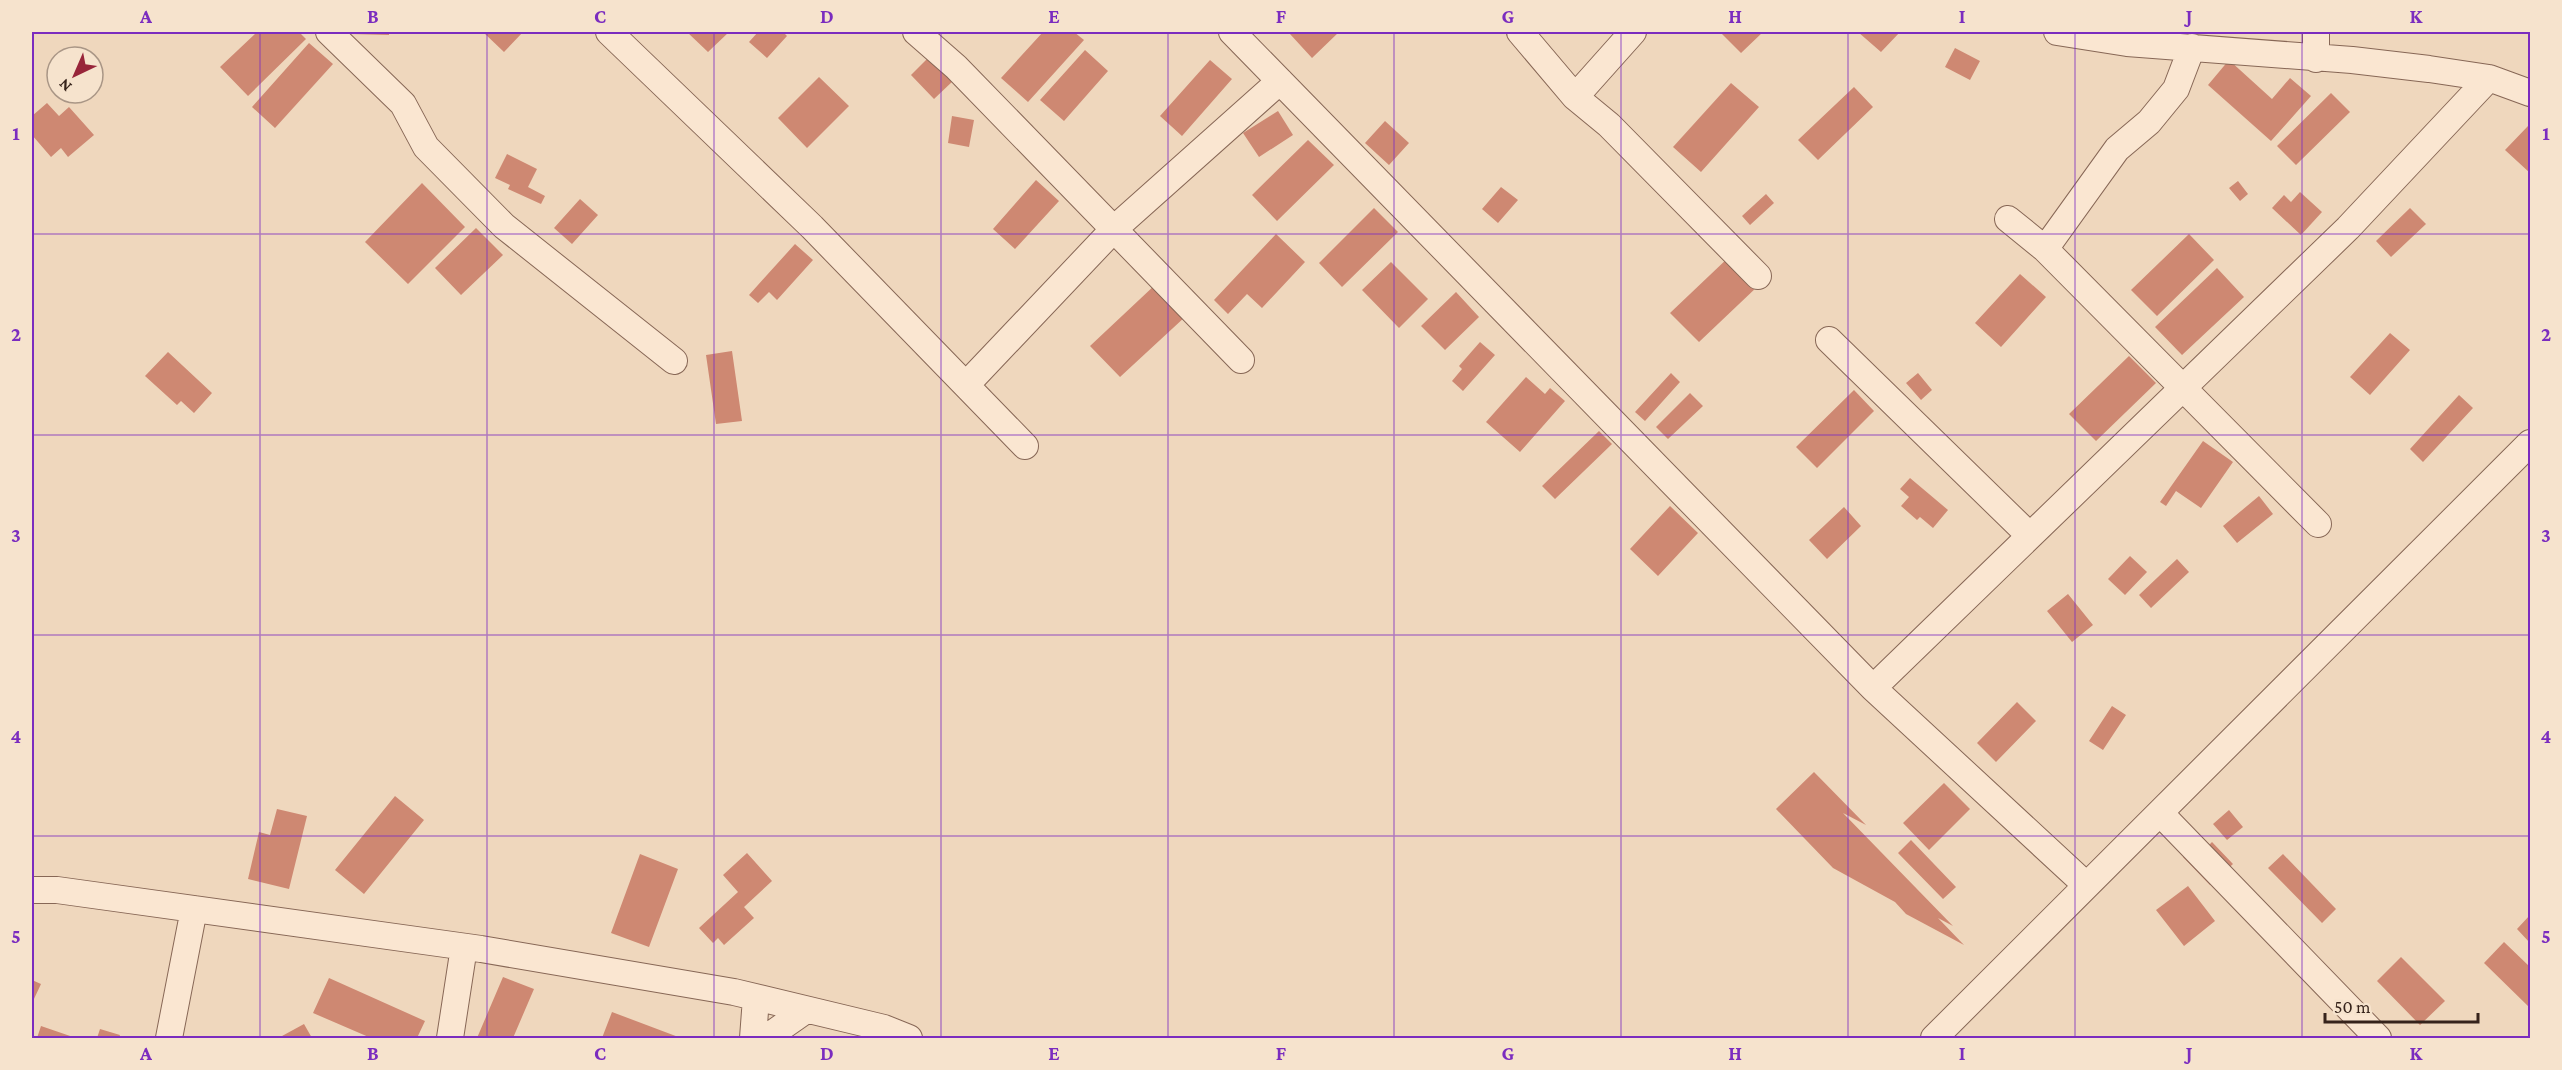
<svg xmlns="http://www.w3.org/2000/svg" width="2562" height="1070" font-family="'Crimson Pro',serif">
	<rect width="100%" height="100%" fill="#efd7bd"/>
	<!-- building -->
	<path fill="#ce8872" d="M257,32H299L306,39L248,96L220,67Z
		M351,32H389V35L351,34Z
		M483,32H523L504,52Z
		M687,32H729L708,52Z
		M758,32H783L787,36L767,58L749,42Z
		M1043,32H1074L1084,40L1028,102L1001,78Z
		M1293,32H1339L1312,58L1290,34Z
		M1720,32H1763L1741,53Z
		M1858,32H1900L1881,52Z
		M309,43L333,64L275,128L252,107Z
		M1955,48L1980,61L1970,80L1945,67Z
		M1085,50L1108,71L1064,121L1040,100Z
		M930,56L954,80L934,99L911,75Z
		M1210,60L1232,79L1182,136L1160,116Z
		M2229,60L2272,99L2290,78L2311,96L2271,141L2208,85Z
		M819,77L849,106L807,148L778,118Z
		M1731,83L1759,107L1701,172L1673,147Z
		M1854,87L1873,107L1818,160L1798,140Z
		M2331,93L2350,112L2296,165L2277,146Z
		M47,103L59,116L69,107L94,135L68,157L61,148L51,157L32,135V116Z
		M1278,111L1293,135L1259,157L1243,133Z
		M952,116L974,120L969,147L948,143Z
		M1385,121L1409,143L1389,165L1365,143Z
		M2528,126L2530,129V173L2505,150Z
		M1308,140L1334,165L1277,221L1252,195Z
		M507,154L537,169L528,187L545,196L541,204L508,189L510,185L495,178Z
		M1036,180L1059,201L1015,249L993,229Z
		M2238,181L2248,194L2240,201L2229,188Z
		M422,183L465,227L408,284L365,242Z
		M1501,187L1518,200L1498,223L1482,209Z
		M2300,192L2322,212L2301,235L2272,208L2284,195L2291,202Z
		M1766,194L1774,203L1750,225L1742,216Z
		M580,199L598,215L572,244L554,228Z
		M1374,208L1398,232L1342,287L1319,263Z
		M2410,208L2426,224L2391,257L2376,241Z
		M476,228L503,255L461,295L435,268Z
		M1276,234L1305,262L1262,308L1247,294L1228,314L1214,300Z
		M2189,234L2214,260L2157,316L2131,290Z
		M795,244L813,260L777,300L769,292L758,303L749,295Z
		M1730,256L1758,286L1699,342L1670,313Z
		M1391,262L1428,299L1399,328L1362,290Z
		M2217,268L2244,297L2182,355L2155,327Z
		M2020,274L2046,297L2001,347L1975,323Z
		M1156,284L1186,316L1120,377L1090,346Z
		M1456,292L1479,317L1445,350L1421,326Z
		M2390,333L2410,350L2370,395L2350,377Z
		M1480,342L1495,355L1463,391L1452,381L1462,369L1459,366Z
		M732,351L742,421L716,424L706,355Z
		M168,352L212,393L194,413L181,401L177,405L145,376Z
		M2129,356L2156,383L2096,441L2069,414Z
		M1671,373L1680,382L1645,421L1635,412Z
		M1918,373L1932,390L1921,400L1906,383Z
		M1526,377L1545,394L1550,388L1565,401L1520,452L1486,422Z
		M1854,390L1874,411L1817,468L1796,447Z
		M1690,393L1703,406L1668,439L1656,427Z
		M2459,395L2473,408L2423,462L2410,449Z
		M1599,431L1612,444L1555,499L1542,486Z
		M2203,441L2233,462L2201,508L2176,491L2166,506L2160,502Z
		M1910,478L1948,510L1933,528L1920,517L1917,520L1901,506L1909,497L1900,489Z
		M2259,496L2273,514L2237,543L2223,526Z
		M1670,506L1698,533L1658,576L1630,549Z
		M1844,507L1861,526L1827,559L1809,540Z
		M2130,556L2147,572L2125,595L2108,579Z
		M2177,559L2189,572L2151,608L2139,595Z
		M2068,594L2093,625L2072,642L2047,611Z
		M2017,702L2036,721L1996,762L1977,743Z
		M2112,706L2126,715L2103,750L2089,741Z
		M1814,772L1866,825L1843,813L1953,926L1938,918L1964,945L1906,914L1895,902L1833,868L1776,809Z
		M1944,783L1970,809L1929,850L1903,823Z
		M395,796L424,820L364,894L335,870Z
		M277,809L307,816L289,889L248,879L259,832L270,835Z
		M2229,810L2243,827L2227,840L2213,824Z
		M1911,840L1956,887L1943,899L1898,853Z
		M2212,842L2233,864L2210,885L2183,857L2194,847L2200,854Z
		M747,853L772,881L744,907L754,918L724,945L718,938L713,943L699,928L738,892L723,875Z
		M640,854L678,869L649,947L611,933Z
		M2283,854L2336,909L2322,923L2268,868Z
		M2188,886L2215,921L2184,946L2156,910Z
		M2530,915V943L2517,929Z
		M2504,942L2530,967V1008L2484,963Z
		M2401,957L2445,1001L2420,1025L2377,981Z
		M503,977L534,989L513,1038H477Z
		M329,978L425,1021L417,1038H371L313,1013Z
		M32,980L41,984L33,1001H32Z
		M612,1012L681,1038H602Z
		M304,1024L312,1038H284L282,1036Z
		M41,1026L76,1038H37Z
		M100,1029L120,1035L119,1038H97Z"/>
	<g fill="none" stroke-linecap="round" stroke-linejoin="round">
		<defs>
			<path id="minor" d="M329,32L403,104L426,147L504,226L674,361
				M609,32L812,227L1025,446
				M916,32L956,67L1241,360
				M1232,32L1873,688L2086,885
				M1520,32L1575,97L1633,32
				M2057,32L2127,43L2352,60L2429,69L2489,78L2530,93
				M2316,59V32
				M1575,97L1609,125L1758,276
				M2008,219L2045,249L2318,524
				M2045,249L2117,149L2149,122L2176,89L2192,47
				M1829,340L2029,535
				M966,385L1114,229L1280,81
				M1873,688L2348,228L2489,78
				M2160,813L2378,1038
				M32,890H57L481,949L734,992L884,1028L909,1038
				M169,1038L194,909
				M450,1038L464,947
				M753,1038L756,998
				M766,1038L806,1010
				M1934,1038L2530,443"/>
		</defs>
		<!-- minor casing -->
		<use href="#minor" stroke="#876756" stroke-width="28"/>
		<!-- minor -->
		<use href="#minor" stroke="#fae6d1" stroke-width="26"/>
	</g>
	<!-- grid -->
	<path fill="none" stroke="#7b2cbf" stroke-width="1.5" stroke-opacity="0.55" d="M260,32V1038M487,32V1038M714,32V1038M941,32V1038M1168,32V1038M1394,32V1038M1621,32V1038M1848,32V1038M2075,32V1038M2302,32V1038M32,234H2530M32,435H2530M32,635H2530M32,836H2530"/>
	<!-- border -->
	<rect width="2562" height="1070" fill="none" stroke="#f6e3cd" stroke-width="66"/>
	<!-- north arrow -->
	<g transform="translate(75 75) rotate(224)"><circle r="28" fill="#f6e3cd" stroke="#a99686" stroke-width="1.5"/>
	<path d="M0-4.5L10 22L0 15L-10 22Z" fill="#98253a"/>
	<text y="-9" font-size="16" font-weight="bold" text-anchor="middle" fill="#36231b">N</text>
	</g>
	<!-- scale -->
	<path d="M2325 1013v9h153v-9" fill="none" stroke="#36231b" stroke-width="3"/>
	<text x="2334" y="1013" font-size="18" fill="#36231b" stroke="#f6e3cd" stroke-width="4.5" paint-order="stroke">50 m</text>
	<rect x="33" y="33" width="2496" height="1004" fill="none" stroke="#7b2cbf" stroke-width="2"/>
	<g font-size="20" text-anchor="middle" font-weight="bold" fill="#7b2cbf">
		<text x="146" y="23">A</text>
		<text x="373" y="23">B</text>
		<text x="600" y="23">C</text>
		<text x="827" y="23">D</text>
		<text x="1054" y="23">E</text>
		<text x="1281" y="23">F</text>
		<text x="1508" y="23">G</text>
		<text x="1735" y="23">H</text>
		<text x="1962" y="23">I</text>
		<text x="2189" y="23">J</text>
		<text x="2416" y="23">K</text>
		<text x="16" y="140">1</text>
		<text x="2546" y="140">1</text>
		<text x="16" y="341">2</text>
		<text x="2546" y="341">2</text>
		<text x="16" y="542">3</text>
		<text x="2546" y="542">3</text>
		<text x="16" y="743">4</text>
		<text x="2546" y="743">4</text>
		<text x="16" y="943">5</text>
		<text x="2546" y="943">5</text>
		<text x="146" y="1060">A</text>
		<text x="373" y="1060">B</text>
		<text x="600" y="1060">C</text>
		<text x="827" y="1060">D</text>
		<text x="1054" y="1060">E</text>
		<text x="1281" y="1060">F</text>
		<text x="1508" y="1060">G</text>
		<text x="1735" y="1060">H</text>
		<text x="1962" y="1060">I</text>
		<text x="2189" y="1060">J</text>
		<text x="2416" y="1060">K</text>
	</g>
</svg>
